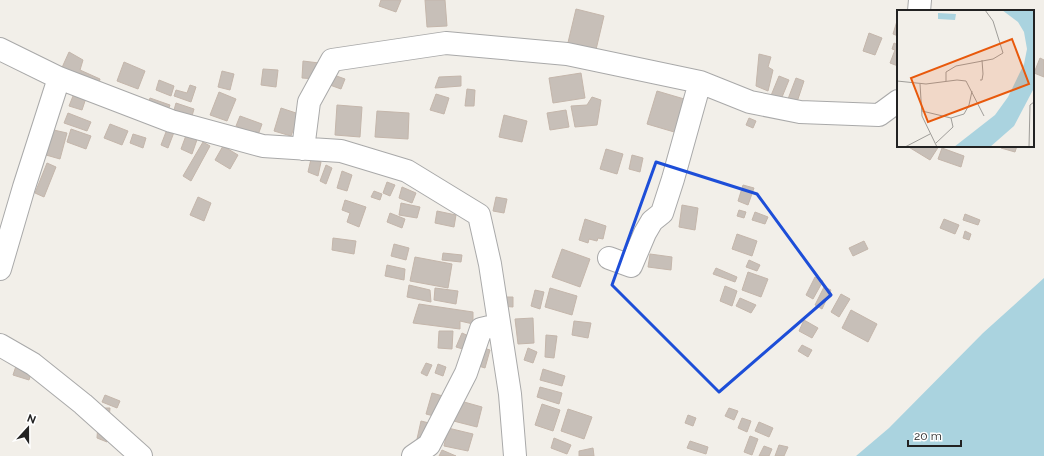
<svg xmlns="http://www.w3.org/2000/svg" width="1044" height="456" font-family="Raleway,sans-serif">
	<rect width="100%" height="100%" fill="#f2efe9"/>
	<!-- water -->
	<path fill="#aad3df" d="M1044,278V456H856L889,428L983,333Z"/>
	<!-- building -->
	<path fill="#c7bfb8" stroke="#c4b6ab" d="M381,0H401L396,12L379,6Z
		M425,0H445L447,26L427,27Z
		M576,9L604,16L594,58L566,51Z
		M897,21H898V36L893,34Z
		M869,33L882,38L875,55L863,51Z
		M894,43L898,45V66L890,63L895,50L892,49Z
		M69,52L83,60L80,70L100,79L97,91L60,72Z
		M759,54L771,57L768,67L773,70L768,91L756,86Z
		M1040,58L1044,60V77L1034,73Z
		M303,61L319,63L317,79L302,78Z
		M124,62L145,71L138,89L117,81Z
		M263,69L278,70L276,87L261,85Z
		M222,71L234,74L230,90L218,87Z
		M581,73L585,98L553,103L549,78Z
		M331,74L345,79L341,89L327,84Z
		M461,76V86L435,88L439,77Z
		M779,76L789,80L780,102L770,98Z
		M796,78L804,81L797,102L788,99Z
		M159,80L174,86L171,96L156,90Z
		M190,85L196,87L191,102L174,96L176,90L187,93Z
		M467,89L475,90L474,106H465Z
		M75,91L87,95L82,110L69,106Z
		M657,91L691,101L681,134L647,124Z
		M219,92L236,99L227,121L210,115Z
		M436,94L449,98L444,114L430,110Z
		M592,97L601,100L597,125L575,127L571,106L587,105Z
		M150,98L170,105L167,114L147,107Z
		M176,103L194,109L192,116L174,110Z
		M337,105L362,107L360,137L335,135Z
		M281,108L299,114L291,136L274,131Z
		M566,110L569,127L550,130L547,113Z
		M377,111L409,113L408,139L375,137Z
		M68,113L91,122L87,131L64,123Z
		M504,115L527,121L522,142L499,137Z
		M240,116L262,124L258,135L236,126Z
		M749,118L756,121L753,128L746,125Z
		M110,124L128,131L122,145L104,138Z
		M169,124L176,127L168,148L161,145Z
		M45,128L67,133L60,159L39,153Z
		M71,129L91,136L86,149L67,142Z
		M188,130L199,134L192,154L181,149Z
		M133,134L146,138L143,148L130,143Z
		M203,142L210,146L191,181L183,176Z
		M223,146L238,155L230,169L215,160Z
		M907,146H939L930,160Z
		M1001,146H1017L1015,152L1001,148Z
		M942,148L964,156L961,167L938,159Z
		M606,149L623,154L617,174L600,169Z
		M632,155L643,158L640,172L629,169Z
		M311,159L321,162L318,176L308,172Z
		M47,163L56,167L44,197L35,193Z
		M326,165L332,168L326,184L320,181Z
		M342,171L352,175L347,191L337,188Z
		M387,182L395,185L390,196L383,193Z
		M743,185L754,188L748,205L738,201Z
		M402,187L416,193L412,203L399,198Z
		M374,191L382,194L380,200L371,197Z
		M198,197L211,203L204,221L190,215Z
		M496,197L507,199L504,213L493,211Z
		M345,200L366,207L359,227L347,222L350,213L342,210Z
		M401,203L420,207L417,218L399,215Z
		M682,205L698,208L695,230L679,227Z
		M739,210L746,212L744,218L737,216Z
		M437,211L456,215L454,227L435,223Z
		M755,212L768,217L765,224L752,220Z
		M390,213L405,219L402,228L387,222Z
		M965,214L980,220L978,225L963,220Z
		M585,219L606,226L603,239L598,238L597,241L589,239L588,243L579,240Z
		M944,219L959,225L955,234L940,228Z
		M965,231L971,234L969,240L963,238Z
		M737,234L757,241L752,256L732,249Z
		M333,238L356,241L354,254L332,250Z
		M864,241L868,249L853,256L849,248Z
		M394,244L409,248L406,260L391,256Z
		M562,249L590,259L580,287L552,277Z
		M443,253L462,255L461,262L442,260Z
		M650,254L672,257L671,270L648,267Z
		M415,257L452,264L448,288L410,281Z
		M749,260L760,265L757,271L746,267Z
		M387,265L405,269L404,280L385,276Z
		M716,268L737,277L735,282L713,274Z
		M748,272L768,279L761,297L742,290Z
		M815,277L823,281L813,299L806,295Z
		M409,285L430,290L431,302L407,297Z
		M725,286L737,291L732,306L720,301Z
		M824,287L831,290L822,309L815,305Z
		M435,288L458,291L456,304L434,300Z
		M550,288L577,296L572,315L545,307Z
		M535,290L544,292L540,309L531,306Z
		M841,294L850,299L839,317L831,312Z
		M502,297H513V307L501,306Z
		M740,298L756,305L751,313L736,306Z
		M419,304L473,312V324L460,321V329L413,323Z
		M851,310L877,324L868,342L842,328Z
		M533,318L534,343L518,344L515,319Z
		M804,320L818,328L812,338L799,331Z
		M574,321L591,323L588,338L572,335Z
		M439,331H453L452,349L438,348Z
		M462,333L471,337L466,350L456,347Z
		M546,335L557,336L554,358L545,357Z
		M802,345L812,350L808,357L798,351Z
		M478,346L490,350L485,368L472,364Z
		M528,348L537,352L533,363L524,360Z
		M426,363L432,365L427,376L421,373Z
		M438,364L446,367L443,376L435,373Z
		M16,366L32,371L29,380L13,375Z
		M543,369L565,376L562,386L540,380Z
		M540,387L562,393L559,404L537,397Z
		M432,393L482,407L477,427L426,414Z
		M105,395L120,401L117,408L102,402Z
		M542,404L560,410L553,431L535,425Z
		M99,408H110L107,442L97,438Z
		M729,408L738,411L734,420L725,416Z
		M568,409L592,417L584,439L561,431Z
		M688,415L696,418L693,426L685,423Z
		M742,418L751,421L747,432L738,428Z
		M421,421L445,427L441,445L417,439Z
		M759,422L773,428L769,437L755,431Z
		M448,428L473,434L468,451L444,446Z
		M750,436L758,439L752,455L744,452Z
		M554,438L571,445L567,454L551,448Z
		M690,441L708,447L706,454L687,448Z
		M779,445L788,447L784,456H775Z
		M764,446L772,449L769,456H759Z
		M593,448L594,456H579V451Z
		M442,450L456,456H439Z"/>
	<g fill="none" stroke-linecap="round" stroke-linejoin="round">
		<defs>
			<path id="minor" d="M919,11L920,0
				M0,49L59,78L171,121L263,146L341,151L407,171L479,215L490,264L510,394L515,456
				M303,149L309,102L332,60L446,43L567,54L700,82L750,102L800,112L879,115L898,101
				M609,258L631,266L645,233L652,221L662,213L673,179L700,82
				M0,269L24,187L59,78
				M0,345L33,364L83,404L141,456
				M413,456L429,445L466,373L481,329L498,325"/>
		</defs>
		<!-- minor casing -->
		<use href="#minor" stroke="#a9a9a9" stroke-width="24"/>
		<!-- minor -->
		<use href="#minor" stroke="#fff" stroke-width="22"/>
	</g>
	<!-- marked area -->
	<path fill="none" stroke="#1d4ed8" stroke-width="3" stroke-linejoin="round" d="M656,162L757,194L831,295L719,392L612,285Z"/>
	<!-- overview -->
	<g transform="translate(897 10)">
		<rect width="137" height="137" fill="#f2efe9"/>
		<path d="M105,0H137V78L117,116L93,137H57L98,105L111,87L127,54L130,39L127,22L121,12ZM41,3L59,4L58,10L41,9Z" fill="#aad3df"/>
		<path fill="none" stroke="#9f9d99" stroke-width="1" d="M83,70H85L86,64L85,50M0,71L29,74L60,70L69,71L87,106M49,71V62L59,56L96,49L106,43L96,11L88,0M23,74L25,106L40,137M25,101L54,108L67,104L72,95L75,81M39,133L56,117L54,108M8,137L33,124M132,137L133,95L137,92"/>
		<path fill="#e8590c" fill-opacity="0.15" stroke="#e8590c" stroke-width="2" d="M115,29L132,74L31,112L14,68Z"/>
		<rect width="137" height="137" fill="none" stroke="#222" stroke-width="2"/>
	</g>
	<!-- north arrow -->
	<g transform="translate(28 428) rotate(21)" stroke="#ffffff" stroke-width="3" paint-order="stroke">
	<path d="M0-3L7 15L0 10L-7 15Z" fill="#222222"/>
	<text y="-6" font-size="11" font-weight="bold" text-anchor="middle" fill="#222222">N</text>
	</g>
	<!-- scale -->
	<path d="M908 440v6h53v-6" fill="none" stroke="#222222" stroke-width="2"/>
	<text x="914" y="440" font-size="12" fill="#222222" stroke="#ffffff" stroke-width="3" paint-order="stroke">20 m</text>
</svg>
